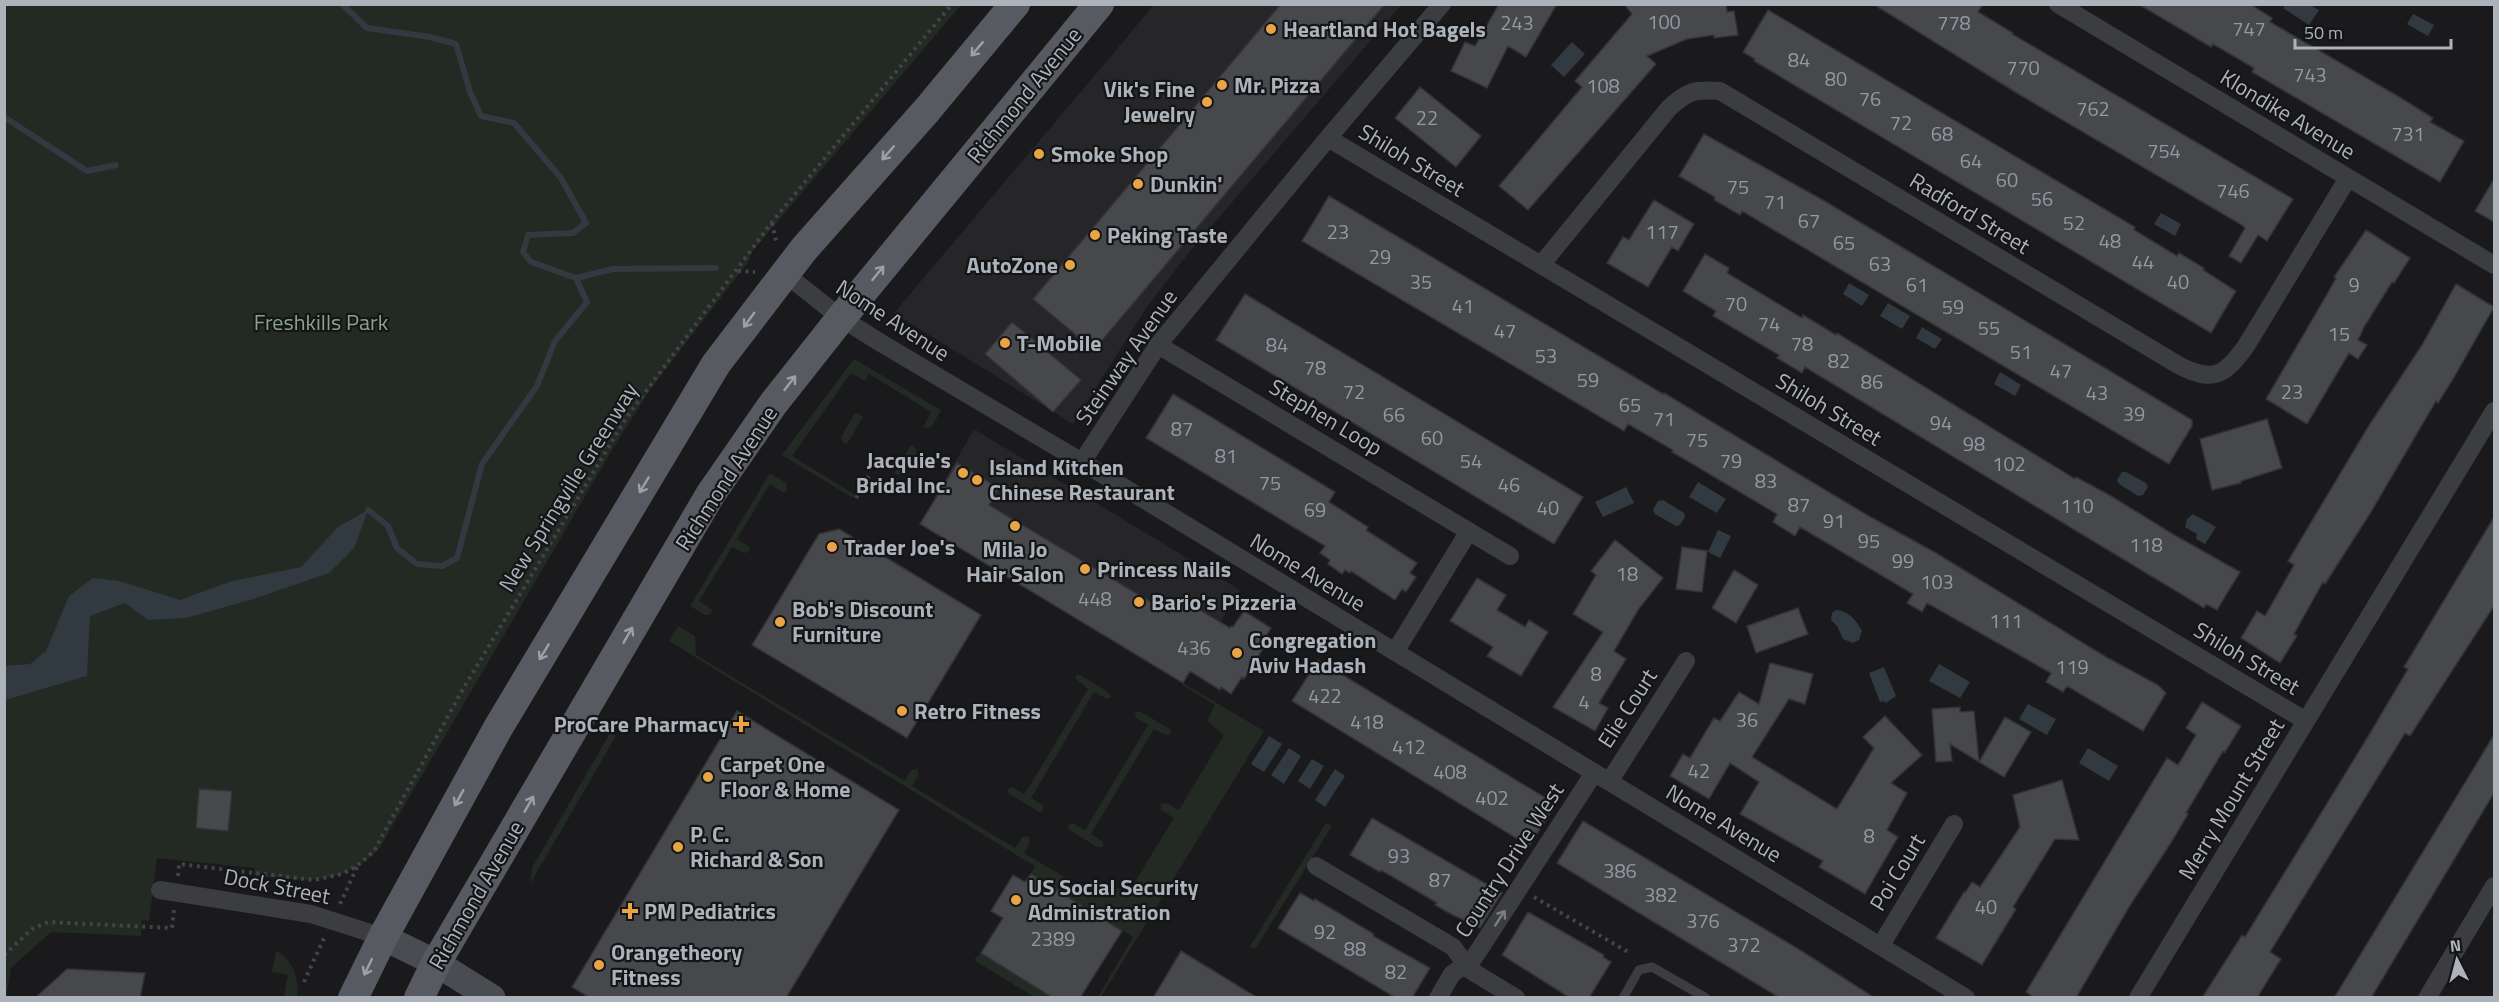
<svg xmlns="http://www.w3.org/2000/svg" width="2499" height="1002" font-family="'Titillium Web',sans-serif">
	<rect width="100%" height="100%" fill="#1a1a1c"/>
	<!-- built -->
	<path fill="#262629" d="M1154,5H1401L1187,255L1147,307L1073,424L894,313Z
		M974,429L1240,590L1183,683L920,524Z"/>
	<!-- green -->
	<path fill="#222a23" d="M4,5H961L751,253L749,261L652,387L615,445L379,849C339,888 305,881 254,875L255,868L157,858L149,921L142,920L141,936L51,932L11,968L6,998Z
		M854,359L941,410L931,428L923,427L931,412L869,374L865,381L851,373L792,456L854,494L855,495L853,498L782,455Z
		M858,413L863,417L847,444L843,443L841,437L854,415Z
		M911,445L916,449V453L903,475L894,474Z
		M770,473L786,483L787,490L784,493L770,484L737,539L749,547V552L744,553L732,547L699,601L713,610L709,615H705L690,606Z
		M678,626L695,636L696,655L905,781L911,770L917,769L919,774L912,786L1015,848L1022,837L1028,836L1030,841L1024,853L1098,897L1110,884L1128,893L1174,818L1161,810V804L1166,803L1179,810L1224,735L1207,721L1215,705L1182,685L1183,683L1264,731L1101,997H1098L1133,937L1031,874L1035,866L1023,859L669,641Z
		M1076,675H1080L1108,692L1111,697L1107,699L1094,692L1031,798L1043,805V811L1039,812L1008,793L1007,789L1012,787L1024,794L1029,787L1088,689L1075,678Z
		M1135,712H1141L1170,729L1171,734L1166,735L1154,729L1091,834L1103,842V847H1097L1068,829L1067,826L1072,823L1085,830L1148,725L1136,718Z
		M610,733L616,736L530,884L532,868Z
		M1326,823L1332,826L1255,949L1250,946Z
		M276,951C292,957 300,981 297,997H284L288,975L272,972Z
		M981,953L1053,997H1034L974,960Z"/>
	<!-- water -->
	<path fill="#303a40" d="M2285,5H2310L2319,10L2309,25L2283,8Z
		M2413,14L2434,25L2428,36L2407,24Z
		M1572,42L1585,54L1564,77L1551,65Z
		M2161,213L2181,224L2175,236L2154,224Z
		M1849,283L1869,295L1862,306L1843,294Z
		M1888,303L1910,316L1902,329L1880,316Z
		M1922,327L1942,339L1935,349L1916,338Z
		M2000,372L2021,385L2015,396L1994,384Z
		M2122,472H2126L2146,483L2148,487L2143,495L2138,496L2119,484L2117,480Z
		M1698,482L1726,499L1717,513L1689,497Z
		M1626,487L1634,503L1603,517L1595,502Z
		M1663,500L1684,513L1685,517L1680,525L1676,526L1655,514L1653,510L1658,501Z
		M368,510L354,548L329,573L250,600L186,618L148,620L125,603L90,616L87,676L5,700V666L30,664L46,651L69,596L93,578L119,581L180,600L232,581L301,567L338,527Z
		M2193,514L2216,527L2205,544L2196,539L2197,534L2185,527L2187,519Z
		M1718,530L1731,536L1720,558L1708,552Z
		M1836,610C1848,610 1857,621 1862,631L1859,640L1853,643L1843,639L1837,626L1831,620L1832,613Z
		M1939,664L1970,682L1960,698L1929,681Z
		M1884,667L1896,696L1886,703L1884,701L1880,702L1869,673Z
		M2028,704L2056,719L2047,735L2019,719Z
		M1269,736L1282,744L1264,772L1251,764Z
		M1289,748L1301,756L1284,784L1271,775Z
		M2088,748L2118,766L2109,781L2079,763Z
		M1312,759L1324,766L1310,789L1298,781Z
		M1335,769L1345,776L1325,807L1315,800Z"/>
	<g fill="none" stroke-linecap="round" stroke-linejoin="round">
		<!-- stream -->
		<path stroke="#303a40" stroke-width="6" d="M342,4L367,28L430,37L456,44L470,92L481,116L514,123L561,178L586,223L573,233L528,235L523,252L531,262L576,278
			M4,117L87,171L116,165
			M368,510L388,526L397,548L417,564L442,566L457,558L482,464L537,386L555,341L587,302L576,278L613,269L716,268"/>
	</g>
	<!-- building -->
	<path fill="#47484c" stroke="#343438" stroke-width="1.5" d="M1281,4H1385L1363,30L1351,24L1349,27L1359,35L1094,350L1033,299Z
		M1499,4H1557L1526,57L1508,46L1487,88L1451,71L1465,42L1475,46Z
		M1624,4H1726L1727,12L1734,11L1738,35L1714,38V35L1687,39L1647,56L1656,64L1528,210L1499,186L1582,87L1575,81L1632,14Z
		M1873,4H1983L1978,12L2013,33L2012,34L2293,199L2267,241L2258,235L2241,263L2229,256L2245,228L2242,225L2020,95Z
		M2138,4H2250L2272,18L2270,22L2401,98L2433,118L2430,122L2464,141L2440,182L2252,72L2254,68L2213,44L2211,47Z
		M1768,10L2135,227L2134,230L2177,256L2179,253L2204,268L2203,270L2236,291L2211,333L1754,61L1755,59L1743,52Z
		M1420,87L1481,136L1456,167L1395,118Z
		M1704,134L1821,199L2192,420V426L2169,464L1742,211L1740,215L1714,200L1715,197L1679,176Z
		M2494,179V222L2475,211Z
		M1329,196L1663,394L1664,393L1867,515L1936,553L2106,657L2158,685L2166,693L2143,731L2067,686L2063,692L2046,682L2051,673L1927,603L1922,612L1907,603L1913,594L1800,527L1795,536L1773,522L1777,514L1672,452L1673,450L1628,424L1624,431L1302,241Z
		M1654,200L1694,224L1678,251L1672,247L1648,287L1607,263L1623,237L1629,240Z
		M2366,230L2410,258L2394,283L2392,282L2364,327L2358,340L2367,345L2358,359L2349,353L2307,424L2266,399L2329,291L2336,278L2334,277Z
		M1705,254L1729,268L1727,273L1802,318L1803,315L1836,335L1837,333L2075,479L2076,477L2111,496L2171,533L2240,572L2217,610L2206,604L2204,608L1805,367L1802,373L1777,358L1779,355L1713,316L1716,311L1683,291Z
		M2456,284L2494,307L2453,379L2438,403L2436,401L2371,512L2325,584L2323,582L2294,634L2297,636L2280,663L2241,638L2257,611L2265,616L2294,565L2288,561L2368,427L2422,345Z
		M1245,294L1583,497L1554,544L1216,340Z
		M1012,322L1081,380L1053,412L985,354Z
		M1173,394L1335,492L1329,502L1368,527L1366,530L1417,563L1410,573L1416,577L1406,592L1402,589L1395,600L1351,571L1350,573L1345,570L1342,574L1328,564L1330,560L1320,553L1325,546L1146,438Z
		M2267,419L2282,468L2241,481V483L2212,490L2200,439Z
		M957,463L999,488L989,505L1169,613L1178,597L1230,628L1231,626L1233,627L1244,611L1271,628L1261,645L1264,647L1244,679L1242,677L1231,694L1221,687L1220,690L1190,671L1183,683L920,524Z
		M2494,517V606L2410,736L2405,733L2270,952L2281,959L2257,998H2202L2242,935L2245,937L2369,735L2408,669L2404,667Z
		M839,529L981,615L907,738L752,645L819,534Z
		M1615,540L1663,578L1638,610L1614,651L1626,659L1599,703L1608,708L1595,731L1553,707L1603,632L1573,614L1596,575L1591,571Z
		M1682,547L1707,551L1702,592L1676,589Z
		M1734,570L1758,585L1736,623L1712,608Z
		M1477,578L1506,595L1497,610L1525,627L1529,620L1548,632L1521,676L1487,656L1493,647L1450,621Z
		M1798,608L1808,634L1756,653L1747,626Z
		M1318,660L1554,803L1551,808L1553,809L1529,846L1292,701Z
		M1770,663L1813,674L1805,704L1789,699L1752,757L1837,809L1874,748L1863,737L1885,716L1922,755L1891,783L1907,793L1887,830L1898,837L1865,894L1819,867L1823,861L1740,814L1759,782L1730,763L1709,799L1670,776L1683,754L1690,758L1714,718L1720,721L1739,692L1759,704Z
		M2202,702L2241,726L2225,752L2223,751L2186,813L2188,814L2172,841L2129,907L2076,998H2035L2026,992L2167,758L2178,765L2196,735L2186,728Z
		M1960,707V712L1974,711L1979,762L1950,744L1952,761L1936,762L1932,709Z
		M737,711L899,810L786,998H590L572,987Z
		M2005,717L2031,732L2004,777L1979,762Z
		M2494,735V793L2371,998H2334Z
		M2062,780L2079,840L2055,839L2013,907L2016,909L1982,965L1936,938L1964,892L1965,893L1972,882L1980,887L2020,827L2013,795Z
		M199,789L232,791L228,831L196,828Z
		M1372,818L1502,893L1480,928L1451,914L1435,905L1437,903L1381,870L1380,872L1350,855Z
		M1583,821L1800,950L1875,998H1780L1629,907L1557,863Z
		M1031,874L1122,931L1080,998H1053L981,953L1003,918L991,911L1013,875L1025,882Z
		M1300,893L1314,901L1315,899L1374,934L1373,936L1430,968L1412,998H1396L1278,928Z
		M1528,912L1604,955L1603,957L1611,962L1589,998H1570L1502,955Z
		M1181,951L1258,998H1153Z
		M67,969L145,973L140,998H35Z"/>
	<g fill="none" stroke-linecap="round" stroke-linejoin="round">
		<!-- path -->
		<path stroke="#414448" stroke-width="4" stroke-dasharray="3 4.5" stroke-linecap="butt" d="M772,223L777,245
			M738,271L755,272
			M856,498L871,472
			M178,876L179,864L314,880L342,874L357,866L374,851L463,689L626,418L772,222L952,4
			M1534,897L1628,952
			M340,904L357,867
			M4,955L32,929L48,922L172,928L174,910
			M304,982L324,938"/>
		<!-- lane -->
		<path stroke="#3b3d41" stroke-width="9" d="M1623,998L1639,970L1652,967L1706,998"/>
		<!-- street -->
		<path stroke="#3b3d41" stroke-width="18" d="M2058,4L2494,265
			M1328,138L2306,721
			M1541,265L1669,108C1688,91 1694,89 1720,91L2180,366C2214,383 2225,375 2246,346L2348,178
			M784,273L841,318L881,343L1082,462L1966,998
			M1158,345L1510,556
			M1082,462L1158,345L1328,138L1442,4
			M1395,652L1469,531
			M1609,782L1686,661
			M1316,866L1453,947L1470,970L1516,998
			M160,890L311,914L383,937
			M1881,945L1954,824
			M1438,998L1452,974L1473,959L1479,950L1594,773
			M2138,998L2494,411
			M2427,998L2494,886"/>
		<!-- secondary -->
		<path stroke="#494c51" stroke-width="27" d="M383,937L436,963L492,998"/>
		<!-- primary -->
		<path stroke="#575a60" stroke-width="30" d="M353,998L383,937L498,728L716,364L804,249L927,110L1015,4
			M419,998L436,963L710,495L773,404L841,318L1099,4"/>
	</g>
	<!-- one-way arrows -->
	<defs><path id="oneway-shaft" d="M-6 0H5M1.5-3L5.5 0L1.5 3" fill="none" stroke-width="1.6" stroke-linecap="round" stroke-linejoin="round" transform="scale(1.5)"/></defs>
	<g stroke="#9ca1a9">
		<use href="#oneway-shaft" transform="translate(977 49) rotate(130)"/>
		<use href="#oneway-shaft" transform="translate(888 153) rotate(131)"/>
		<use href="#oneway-shaft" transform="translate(878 273) rotate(-51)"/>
		<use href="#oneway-shaft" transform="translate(749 320) rotate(126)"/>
		<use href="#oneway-shaft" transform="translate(790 383) rotate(-52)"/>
		<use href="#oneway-shaft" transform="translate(644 485) rotate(121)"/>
		<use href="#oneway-shaft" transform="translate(628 635) rotate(-60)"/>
		<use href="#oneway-shaft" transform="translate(544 652) rotate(121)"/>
		<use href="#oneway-shaft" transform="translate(459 798) rotate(119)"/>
		<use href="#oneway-shaft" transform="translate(529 804) rotate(-60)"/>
		<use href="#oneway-shaft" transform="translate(368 967) rotate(116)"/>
	</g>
	<use stroke="#7a7e84" href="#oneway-shaft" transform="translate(1500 918) rotate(-57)"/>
	<!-- markers -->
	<g fill="#e8a546" stroke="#151517" stroke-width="2">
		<circle cx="1271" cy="29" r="6"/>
		<circle cx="1222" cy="85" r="6"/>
		<circle cx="1207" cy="102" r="6"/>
		<circle cx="1039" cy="154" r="6"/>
		<circle cx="1138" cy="184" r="6"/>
		<circle cx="1095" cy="235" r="6"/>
		<circle cx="1070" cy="265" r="6"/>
		<circle cx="1005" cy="343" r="6"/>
		<circle cx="963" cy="473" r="6"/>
		<circle cx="977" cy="480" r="6"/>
		<circle cx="1015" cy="526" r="6"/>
		<circle cx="832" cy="547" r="6"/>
		<circle cx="1085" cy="569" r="6"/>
		<circle cx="1139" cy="602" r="6"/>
		<circle cx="780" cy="622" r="6"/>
		<circle cx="1237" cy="653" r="6"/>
		<circle cx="902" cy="711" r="6"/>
		<path d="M738 715h6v6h6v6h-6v6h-6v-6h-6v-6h6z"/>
		<circle cx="708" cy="777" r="6"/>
		<circle cx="678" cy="847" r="6"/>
		<circle cx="1016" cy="900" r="6"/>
		<path d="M627 902h6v6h6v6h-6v6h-6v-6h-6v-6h6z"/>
		<circle cx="599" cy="965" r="6"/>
	</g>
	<g text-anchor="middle" stroke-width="4.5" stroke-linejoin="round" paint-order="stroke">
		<!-- number labels -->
		<g font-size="20" fill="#94989f">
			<text x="1664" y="29">100</text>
			<text x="1517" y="30">243</text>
			<text x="1954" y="30">778</text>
			<text x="2249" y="36">747</text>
			<text x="1799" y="67">84</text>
			<text x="2023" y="75">770</text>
			<text x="2310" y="82">743</text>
			<text x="1836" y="86">80</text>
			<text x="1603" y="93">108</text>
			<text x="1870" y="106">76</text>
			<text x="2093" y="116">762</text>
			<text x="1427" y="125">22</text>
			<text x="1901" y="130">72</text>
			<text x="1942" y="141">68</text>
			<text x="2408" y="141">731</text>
			<text x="2164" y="158">754</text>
			<text x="1971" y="168">64</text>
			<text x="2007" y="187">60</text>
			<text x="1738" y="194">75</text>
			<text x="2233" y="198">746</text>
			<text x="2042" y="206">56</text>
			<text x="1775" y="209">71</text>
			<text x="1809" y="228">67</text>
			<text x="2074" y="230">52</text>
			<text x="1338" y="239">23</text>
			<text x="1662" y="239">117</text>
			<text x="2110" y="248">48</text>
			<text x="1844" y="250">65</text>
			<text x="1380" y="264">29</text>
			<text x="2143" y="269">44</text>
			<text x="1880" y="271">63</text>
			<text x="1421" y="289">35</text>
			<text x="2178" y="289">40</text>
			<text x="1917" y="292">61</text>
			<text x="2354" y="292">9</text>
			<text x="1736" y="311">70</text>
			<text x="1463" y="313">41</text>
			<text x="1953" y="314">59</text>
			<text x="1769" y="331">74</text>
			<text x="1989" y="335">55</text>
			<text x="1505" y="338">47</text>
			<text x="2339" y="341">15</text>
			<text x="1802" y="351">78</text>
			<text x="1277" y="352">84</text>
			<text x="2021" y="359">51</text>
			<text x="1546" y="363">53</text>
			<text x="1839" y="368">82</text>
			<text x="1315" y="375">78</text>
			<text x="2061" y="378">47</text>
			<text x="1588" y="387">59</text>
			<text x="1872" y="389">86</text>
			<text x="1354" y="399">72</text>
			<text x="2292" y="399">23</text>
			<text x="2097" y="400">43</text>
			<text x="1630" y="412">65</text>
			<text x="2134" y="421">39</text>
			<text x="1394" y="422">66</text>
			<text x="1664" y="426">71</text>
			<text x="1941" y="430">94</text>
			<text x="1182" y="436">87</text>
			<text x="1432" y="445">60</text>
			<text x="1697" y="447">75</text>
			<text x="1974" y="451">98</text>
			<text x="1226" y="463">81</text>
			<text x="1471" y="468">54</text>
			<text x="1731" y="468">79</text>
			<text x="2009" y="471">102</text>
			<text x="1766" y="488">83</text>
			<text x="1270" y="490">75</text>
			<text x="1509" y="492">46</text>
			<text x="1799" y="512">87</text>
			<text x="2077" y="513">110</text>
			<text x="1548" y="515">40</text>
			<text x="1315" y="517">69</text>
			<text x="1834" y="528">91</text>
			<text x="1869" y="548">95</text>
			<text x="2146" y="552">118</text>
			<text x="1903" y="568">99</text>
			<text x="1627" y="581">18</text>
			<text x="1937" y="589">103</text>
			<text x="1095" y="606">448</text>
			<text x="2006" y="628">111</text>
			<text x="1194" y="655">436</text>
			<text x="2072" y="674">119</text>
			<text x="1596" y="681">8</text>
			<text x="1325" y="703">422</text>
			<text x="1584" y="709">4</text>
			<text x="1747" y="727">36</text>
			<text x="1367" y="729">418</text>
			<text x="1409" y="754">412</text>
			<text x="1699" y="778">42</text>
			<text x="1450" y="779">408</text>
			<text x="1492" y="805">402</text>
			<text x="1869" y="843">8</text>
			<text x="1399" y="863">93</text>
			<text x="1620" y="878">386</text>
			<text x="1440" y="887">87</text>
			<text x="1661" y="902">382</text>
			<text x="1986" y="914">40</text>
			<text x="1703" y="928">376</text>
			<text x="1325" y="939">92</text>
			<text x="1053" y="946">2389</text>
			<text x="1744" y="952">372</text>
			<text x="1355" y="956">88</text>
			<text x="1396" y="979">82</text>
		</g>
		<!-- poi labels -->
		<g font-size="22" font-weight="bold" fill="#adb3bb" stroke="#151517" text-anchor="start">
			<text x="1283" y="37">Heartland Hot Bagels</text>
			<text x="1234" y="93">Mr. Pizza</text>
			<text x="1195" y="97" text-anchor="end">Vik's Fine<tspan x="1195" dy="25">Jewelry</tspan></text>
			<text x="1051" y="162">Smoke Shop</text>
			<text x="1150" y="192">Dunkin'</text>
			<text x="1107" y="243">Peking Taste</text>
			<text x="1058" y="273" text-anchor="end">AutoZone</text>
			<text x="1017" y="351">T-Mobile</text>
			<text x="951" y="468" text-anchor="end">Jacquie's<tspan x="951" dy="25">Bridal Inc.</tspan></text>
			<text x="989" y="475">Island Kitchen<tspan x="989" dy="25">Chinese Restaurant</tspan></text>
			<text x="844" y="555">Trader Joe's</text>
			<text x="1015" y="557" text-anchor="middle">Mila Jo<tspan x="1015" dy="25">Hair Salon</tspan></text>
			<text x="1097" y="577">Princess Nails</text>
			<text x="1151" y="610">Bario's Pizzeria</text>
			<text x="792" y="617">Bob's Discount<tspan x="792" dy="25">Furniture</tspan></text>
			<text x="1249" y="648">Congregation<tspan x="1249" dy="25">Aviv Hadash</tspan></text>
			<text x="914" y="719">Retro Fitness</text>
			<text x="729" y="732" text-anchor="end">ProCare Pharmacy</text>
			<text x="720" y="772">Carpet One<tspan x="720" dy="25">Floor &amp; Home</tspan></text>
			<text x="690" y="842">P. C.<tspan x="690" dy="25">Richard &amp; Son</tspan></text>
			<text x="1028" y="895">US Social Security<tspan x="1028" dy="25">Administration</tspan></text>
			<text x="644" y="919">PM Pediatrics</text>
			<text x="611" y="960">Orangetheory<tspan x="611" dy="25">Fitness</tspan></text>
		</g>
		<!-- street labels -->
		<g font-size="22" fill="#adb3bb" stroke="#151517">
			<text transform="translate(1024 95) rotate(-51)" y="8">Richmond Avenue</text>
			<text transform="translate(2288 114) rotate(31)" y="8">Klondike Avenue</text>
			<text transform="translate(1412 160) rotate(31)" y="8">Shiloh Street</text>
			<text transform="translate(1970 213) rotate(31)" y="8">Radford Street</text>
			<text transform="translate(893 320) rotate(33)" y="8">Nome Avenue</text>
			<text transform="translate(1126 357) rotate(-55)" y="8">Steinway Avenue</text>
			<text transform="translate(1829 409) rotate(31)" y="8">Shiloh Street</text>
			<text transform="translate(1326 417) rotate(31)" y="8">Stephen Loop</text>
			<text transform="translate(726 478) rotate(-57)" y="8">Richmond Avenue</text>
			<text transform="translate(568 487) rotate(-58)" y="8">New Springville Greenway</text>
			<text transform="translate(1308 572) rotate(31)" y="8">Nome Avenue</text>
			<text transform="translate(2247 658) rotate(31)" y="8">Shiloh Street</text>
			<text transform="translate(1627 708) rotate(-57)" y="8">Elie Court</text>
			<text transform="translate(2231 799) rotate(-59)" y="8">Merry Mount Street</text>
			<text transform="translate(1724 823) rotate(31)" y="8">Nome Avenue</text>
			<text transform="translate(1509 860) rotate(-57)" y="8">Country Drive West</text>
			<text transform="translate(1897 872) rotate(-59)" y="8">Poi Court</text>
			<text transform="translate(277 886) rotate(11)" y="8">Dock Street</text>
			<text transform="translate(476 895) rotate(-60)" y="8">Richmond Avenue</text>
		</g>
		<!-- park labels -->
		<g font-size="22" fill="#86a586" stroke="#151517">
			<text x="321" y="330">Freshkills Park</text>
		</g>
	</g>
	<!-- border -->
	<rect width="2499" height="1002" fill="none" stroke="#adb3bb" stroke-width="12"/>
	<!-- north arrow -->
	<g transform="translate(2457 960) rotate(354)" stroke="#151517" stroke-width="4.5" paint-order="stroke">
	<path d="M0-4.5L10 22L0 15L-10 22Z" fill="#adb3bb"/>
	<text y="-9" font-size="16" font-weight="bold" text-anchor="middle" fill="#adb3bb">N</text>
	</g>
	<!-- scale -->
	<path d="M2295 39v9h156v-9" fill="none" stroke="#adb3bb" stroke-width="3"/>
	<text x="2304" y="39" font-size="18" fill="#adb3bb" stroke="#151517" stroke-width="4.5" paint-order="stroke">50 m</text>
</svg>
